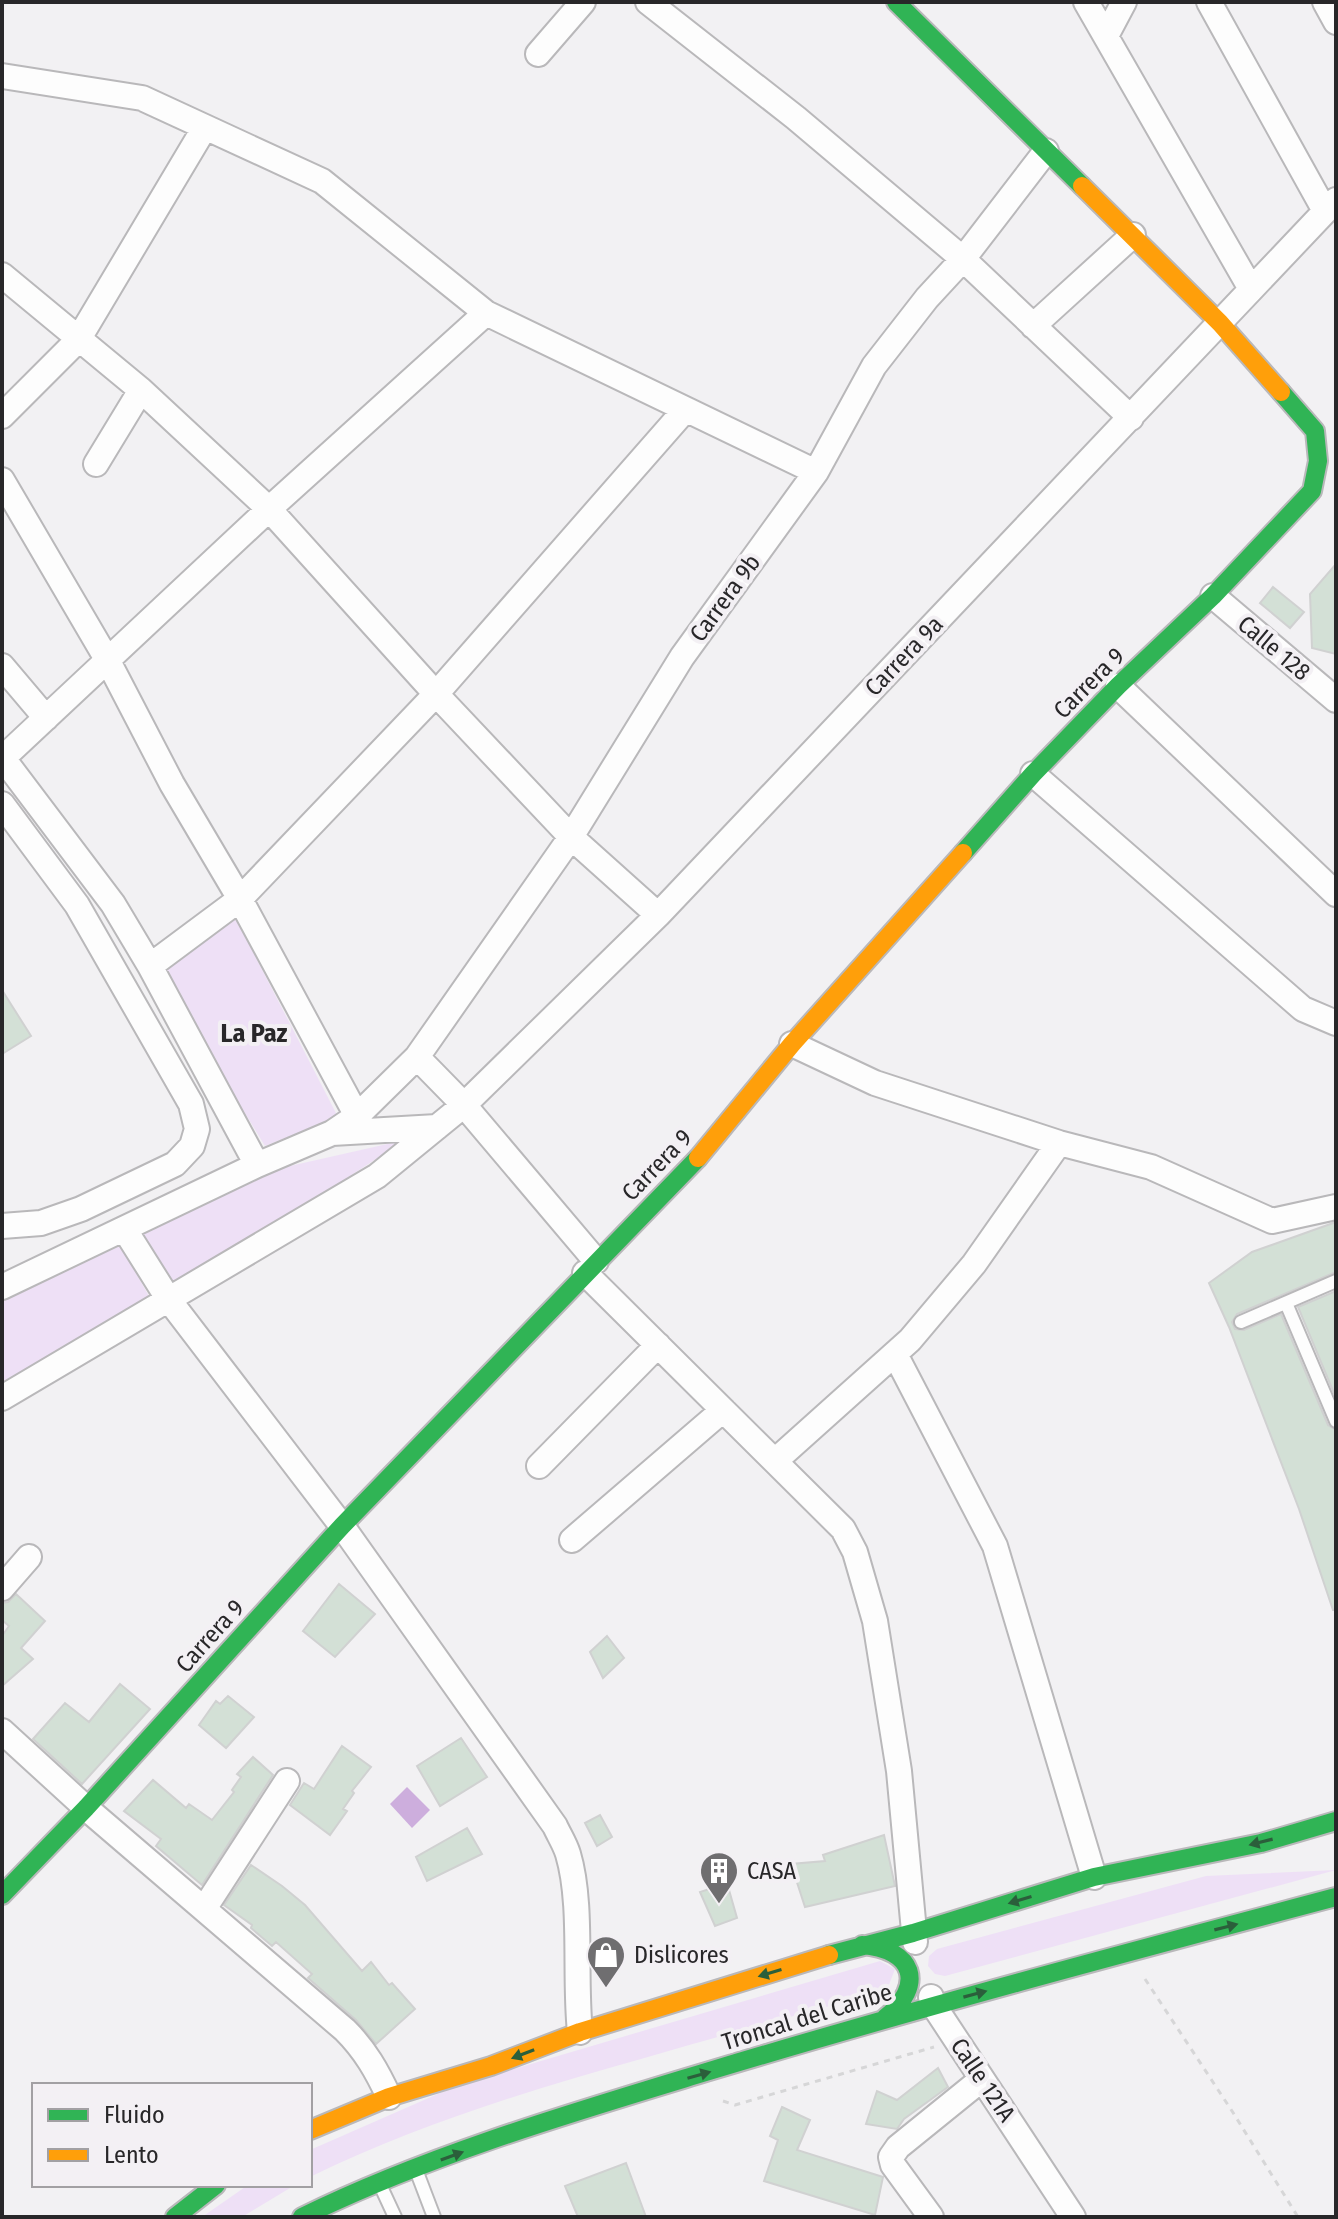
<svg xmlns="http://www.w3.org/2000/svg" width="1338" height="2219" font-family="'Fira Sans Condensed',sans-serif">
	<rect width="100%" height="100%" fill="#f2f1f3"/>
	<!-- green -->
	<path fill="#eee0f6" d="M235,917L338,1117L265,1146L158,971Z
		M405,1140L171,1293L140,1234L259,1173Z
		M119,1243L154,1305L2,1392V1297Z
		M1336,1870L945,1976L935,1974L928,1966L929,1956L937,1949L1206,1876Z
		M880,1961L895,1969L887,1990C805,2013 723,2035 641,2059C527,2091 417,2125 310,2177V2150L456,2086Z
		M248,2185H295L242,2217H202Z"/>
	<!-- water -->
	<path fill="#cdaedd" d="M407,1787L430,1810L412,1828L390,1804Z"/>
	<!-- building -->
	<path fill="#d3e0d6" stroke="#d0d1d1" stroke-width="2" d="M1336,564V654L1312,648L1310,594Z
		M1273,587L1304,612L1290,628L1260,603Z
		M2,990L31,1036L2,1054Z
		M1336,1222V1272L1237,1314L1232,1322L1235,1329L1244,1330L1281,1314L1328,1425L1336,1430V1610H1333L1299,1509L1229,1327L1209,1283L1252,1252Z
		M1336,1291V1398L1298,1307Z
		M339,1584L375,1614L335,1657L303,1631Z
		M16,1594L45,1621L21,1648L33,1659L2,1686V1636L9,1626L2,1620V1603L8,1602Z
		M607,1636L624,1658L603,1678L590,1652Z
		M120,1684L150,1709L82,1784L33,1739L65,1703L89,1722Z
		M228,1696L254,1717L226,1748L199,1725L216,1701L220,1704Z
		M461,1738L487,1777L440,1806L417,1766Z
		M342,1746L371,1767L352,1791L354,1793L343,1809L347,1811L330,1835L290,1805L304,1783L314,1789Z
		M253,1757L273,1775L202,1885L156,1846L161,1839L124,1811L153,1780L186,1808L189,1804L212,1820L234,1792L232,1790L241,1777L237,1774Z
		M600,1815L612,1837L597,1846L585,1823Z
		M467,1828L482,1854L427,1881L416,1857Z
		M884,1835L895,1886L805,1907L791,1864L825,1861L823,1855Z
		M251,1865L282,1886L305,1905L362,1971L371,1962L389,1985L392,1983L415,2009L376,2044L356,2020L308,1978L312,1974L276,1942L272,1946L251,1928L252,1925L224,1905Z
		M727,1883L737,1918L715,1926L700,1892Z
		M938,2068L948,2087L904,2119L897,2129L866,2124L877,2091L897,2100Z
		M782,2107L810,2120L797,2150L883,2177L875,2215L764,2181L778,2140L770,2136Z
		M626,2163L646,2217H578L565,2186Z"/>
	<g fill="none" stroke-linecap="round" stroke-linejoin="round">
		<defs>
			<path id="lane" d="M1286,1303L1336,1421
				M1241,1322L1336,1281
				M418,2175L434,2217
				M382,2189L395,2217"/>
			<path id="street" d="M648,2L796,118L963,259L1131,418
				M1086,2L1251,289
				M1209,2L1325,211
				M1325,2L1336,22
				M1106,36L1124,2
				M538,54L583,2
				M2,76L142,98L322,181L486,313L816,472
				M2,275L141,390L269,509L436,694L571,837L658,915
				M1033,326L1133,235
				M2,416L78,340L205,127
				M96,464L141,390
				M2,480L108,661L172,784L240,899L357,1116
				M1213,596L1336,700
				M2,666L46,718
				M1118,686L1336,894
				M2,757L113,904L150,966L257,1165
				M3,758L269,509L486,313
				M1033,774L1303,1009L1336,1023
				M2,804L77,905L191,1104L197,1129L192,1146L175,1164L81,1209L41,1223L2,1226
				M150,966L240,899L436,694L685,410
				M792,1044L875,1083L1059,1143L1151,1167L1272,1221L1336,1207
				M417,1057L464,1105L596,1261
				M332,1133L437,1127
				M125,1230L169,1300L342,1526L555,1826C559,1835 565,1844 568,1854C583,1904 574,1977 580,2032
				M585,1273L843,1529L855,1552L875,1621L899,1771L915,1942
				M2,1287L257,1165L332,1133L357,1116L417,1057L571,837L682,657L816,472L874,366L927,298L963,259L1046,151
				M895,1354L995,1546L1094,1877
				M2,1398L377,1176L464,1105L658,915L1336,200
				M775,1461L910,1340L974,1264L1059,1143
				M539,1466L658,1345
				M572,1540L723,1410
				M2,1588L29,1557
				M2,1731L86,1808L345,2030C365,2050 377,2071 389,2097
				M204,1909L287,1781
				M931,1997L934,2006L1073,2217
				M931,2217L893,2165L891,2157L898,2147L982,2079"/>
			<path id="fast" d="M896,2L1082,186
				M963,853L1033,774L1118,686L1213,596L1312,491L1318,461L1315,431L1281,392
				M2,1895L86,1808L342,1526L698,1158
				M862,1945C914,1949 926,1985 885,2018
				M829,1955L913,1933L1094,1877L1261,1843L1336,1821
				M175,2217L216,2185
				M302,2217C428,2155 571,2113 706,2072C915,2009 1125,1953 1336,1897"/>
			<path id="slow" d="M1082,186L1220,323L1281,392
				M698,1158L792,1044L963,853
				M310,2130L389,2097L491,2066L580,2032L829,1955"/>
		</defs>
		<!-- lane casing -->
		<use href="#lane" stroke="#b9b8ba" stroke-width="16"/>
		<!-- street casing -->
		<use href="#street" stroke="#b9b8ba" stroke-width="28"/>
		<!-- fast casing -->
		<use href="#fast" stroke="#b9b8ba" stroke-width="22"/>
		<!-- slow casing -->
		<use href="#slow" stroke="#b9b8ba" stroke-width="22"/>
		<!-- path -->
		<path stroke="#d6d6d7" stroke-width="3" stroke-dasharray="6 6" stroke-linecap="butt" d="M1145,1979L1232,2111L1298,2217
			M723,2101L735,2105L934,2047"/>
		<!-- lane -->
		<use href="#lane" stroke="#fdfdfd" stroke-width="12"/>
		<!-- street -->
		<use href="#street" stroke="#fdfdfd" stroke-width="24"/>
		<!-- fast -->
		<use href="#fast" stroke="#30b455" stroke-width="18"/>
		<!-- slow -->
		<use href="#slow" stroke="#ff9f0a" stroke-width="18"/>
	</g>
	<!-- one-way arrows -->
	<defs><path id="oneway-solid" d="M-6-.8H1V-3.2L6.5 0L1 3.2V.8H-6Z" transform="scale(2)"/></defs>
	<g fill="#2b5f3b">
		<use href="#oneway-solid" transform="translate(1261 1842) rotate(166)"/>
		<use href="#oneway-solid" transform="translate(1020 1900) rotate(163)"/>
		<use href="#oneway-solid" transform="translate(1226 1927) rotate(-14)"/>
		<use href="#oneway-solid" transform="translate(770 1973) rotate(163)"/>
		<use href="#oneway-solid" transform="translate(975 1994) rotate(-15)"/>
		<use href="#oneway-solid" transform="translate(523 2054) rotate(159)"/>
		<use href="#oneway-solid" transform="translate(699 2075) rotate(-16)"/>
		<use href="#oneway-solid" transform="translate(452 2156) rotate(-20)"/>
	</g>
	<!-- icons -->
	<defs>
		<symbol id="building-pin" viewBox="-11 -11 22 30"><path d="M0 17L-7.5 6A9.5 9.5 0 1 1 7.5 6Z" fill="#6f6e70" stroke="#f3f0f4"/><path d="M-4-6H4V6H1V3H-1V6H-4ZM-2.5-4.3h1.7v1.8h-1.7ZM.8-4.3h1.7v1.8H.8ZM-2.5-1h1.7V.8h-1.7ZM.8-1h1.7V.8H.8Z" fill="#fff"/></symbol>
		<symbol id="shop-pin" viewBox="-11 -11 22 30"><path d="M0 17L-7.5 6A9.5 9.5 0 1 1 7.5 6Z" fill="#6f6e70" stroke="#f3f0f4"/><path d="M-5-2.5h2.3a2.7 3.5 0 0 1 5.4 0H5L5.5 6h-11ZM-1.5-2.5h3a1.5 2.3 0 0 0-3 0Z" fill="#fff"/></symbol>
	</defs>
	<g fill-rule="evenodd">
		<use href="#building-pin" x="697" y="1849" width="44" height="60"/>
		<use href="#shop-pin" x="584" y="1933" width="44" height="60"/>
	</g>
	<g text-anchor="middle" stroke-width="8" stroke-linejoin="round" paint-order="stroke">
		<!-- street labels -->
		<g font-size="24" fill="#282729" stroke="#f3f0f4">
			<text transform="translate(725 598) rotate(-54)" y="8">Carrera 9b</text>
			<text transform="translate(1274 648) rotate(40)" y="8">Calle 128</text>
			<text transform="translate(904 656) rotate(-46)" y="8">Carrera 9a</text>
			<text transform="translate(1089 683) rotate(-45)" y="8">Carrera 9</text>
			<text transform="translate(657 1165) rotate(-46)" y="8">Carrera 9</text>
			<text transform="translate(210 1636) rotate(-48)" y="8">Carrera 9</text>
			<text transform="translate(807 2017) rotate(-17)" y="8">Troncal del Caribe</text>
			<text transform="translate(983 2080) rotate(56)" y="8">Calle 121A</text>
		</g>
		<!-- poi labels -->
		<g font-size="24" fill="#282729" stroke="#f3f0f4" text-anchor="start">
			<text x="747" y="1879">CASA</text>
			<text x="634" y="1963">Dislicores</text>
		</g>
		<!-- neighbourhood labels -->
		<g font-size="26" font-weight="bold" fill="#282729" stroke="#f3f0f4">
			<text x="254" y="1042">La Paz</text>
		</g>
	</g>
	<!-- border -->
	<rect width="1338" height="2219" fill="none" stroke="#282729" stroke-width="8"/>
	<!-- legend -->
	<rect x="32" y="2083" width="280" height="104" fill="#f3f0f4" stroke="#a2a0a3" stroke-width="2"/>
	<rect x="48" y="2109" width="40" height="12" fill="#30b455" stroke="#a2a0a3" stroke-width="2"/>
	<text x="104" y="2123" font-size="24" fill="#282729">Fluido</text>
	<rect x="48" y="2149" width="40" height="12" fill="#ff9f0a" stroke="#a2a0a3" stroke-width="2"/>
	<text x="104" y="2163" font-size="24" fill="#282729">Lento</text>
</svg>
